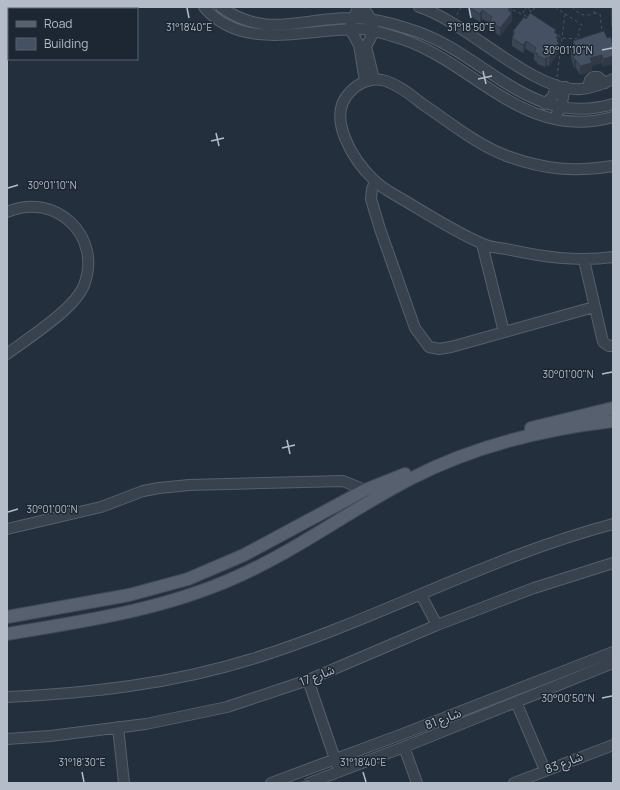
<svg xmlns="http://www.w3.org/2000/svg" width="620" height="790" font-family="Manrope,'Noto Sans Arabic',sans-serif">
	<rect width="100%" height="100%" fill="#242f3e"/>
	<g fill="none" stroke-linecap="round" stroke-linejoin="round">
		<defs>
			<path id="minor" d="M204,7C243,53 309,28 360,29C371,29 382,33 392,36C472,57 521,143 613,117
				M221,7C267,40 303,17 353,18C372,18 391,23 409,29C483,50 528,129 613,104
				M359,7L353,18L350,29L359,45L365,81
				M363,7L371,19L374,31L366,47L374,79
				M419,7C466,21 533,93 581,89C592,88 603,84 613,79
				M588,87L590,80L593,77H598L605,83
				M545,104L553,96L556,85
				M557,113L561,108L565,87
				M613,166C574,172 545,170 507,156C477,145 448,121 421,103C410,94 396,83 382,80C370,78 358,83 350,92C325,117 354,161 374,180C380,186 388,191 395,195C423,211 451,230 481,243C488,247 498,248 506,249C542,257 577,262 613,257
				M375,182L372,189L371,199L380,229L415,328L429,347L439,349L451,347L594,307
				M7,212C55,191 103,236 84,285C75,309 28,338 7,354
				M482,244L504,332
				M584,260L603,342L609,346H613
				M7,529L101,507L143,491L159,488L189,485L343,481L365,490
				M421,595L437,625
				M308,680L337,765
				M7,697C90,693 172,684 252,659C375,621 488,557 613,524
				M516,702L545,770
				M118,727L124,783
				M7,739L50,736L146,724L227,707L308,680L437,625L534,588L613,563
				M404,747L417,783
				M271,783L400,735L613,652
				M309,783L404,747L613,663
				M514,783L613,745"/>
			<path id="major" d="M531,428L613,408
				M7,617L129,595L188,579L244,555L365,490L405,474
				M7,634C84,621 162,610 234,578C296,551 350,510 410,479C472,447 544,429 613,421"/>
		</defs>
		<!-- minor casing -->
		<use href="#minor" stroke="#565f6c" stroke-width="12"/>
		<!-- major casing -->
		<use href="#major" stroke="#414a57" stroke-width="14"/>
		<!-- path -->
		<path stroke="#44595c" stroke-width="1" stroke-dasharray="3 3" stroke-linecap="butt" d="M524,7L532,12L535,7
			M527,7L532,11
			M555,7L582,25L578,32L580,40
			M572,7C578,14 586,18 594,13L596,7
			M513,10L528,17
			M523,13L526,7
			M594,13L600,14L602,31
			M457,15L461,7
			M558,35L562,38L578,39
			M557,77L565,14"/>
		<!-- minor -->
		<use href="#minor" stroke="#38414e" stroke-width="10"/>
		<!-- major -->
		<use href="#major" stroke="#56606e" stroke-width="12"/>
	</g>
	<!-- wall -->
	<path fill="#3b4654" d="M469,7H512V21L500,36L490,29V23L482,19L480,22L469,15Z
		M611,7H613V26H611Z
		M526,19L556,33L558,39L559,51L549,66L547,65L545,67L537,64V62L534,60V54L526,49L523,53L512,46V38L513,36V31Z
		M604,31L603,67L602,63L592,66V71L580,75L576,68H574L571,57V49H573V41Z"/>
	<!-- shaded-wall -->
	<path fill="#303945" d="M510,7H512V21L500,36V28L508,10Z
		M482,10V19L480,22V14Z
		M556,30V38L558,35V40V39L559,51L549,66V58L554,32Z
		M526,41V49L523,53V45Z
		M602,55V63L592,66V71L580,75V66L590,58Z
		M613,56V64L603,67V59Z
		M547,57V65L545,67V59Z
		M574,60H576V68H574Z"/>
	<!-- building -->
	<path fill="#455162" stroke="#303945" d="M469,7H510L508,10L512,13L500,28L490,21L492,17L482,10L480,14Z
		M611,7H613V18H611Z
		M530,13L556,30L554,32L558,35L556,38L558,39L557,41L559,43L549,58L547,57L545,59L537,56L538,54L534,52L536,48L526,41L523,45L512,38L515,32L513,31L524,17L526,19Z
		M604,31L607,38L611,37L613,46V56L603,59L602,55L590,58L592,63L580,66L576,60H574L571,49L575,48L573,41Z
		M310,779L311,783H295Z"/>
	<!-- ticks -->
	<path fill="none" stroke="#b4bcc9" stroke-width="1.5" d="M187,8L189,18M469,8L471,18M602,50L612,48M483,71L486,84M478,79L492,76M216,133L219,146M211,141L224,138M8,188L18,185M602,374L612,372M287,440L290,454M282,448L295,445M8,512L18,509M602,698L612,696M82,772L84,782M363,772L366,782"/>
	<g text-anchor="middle" stroke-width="3" stroke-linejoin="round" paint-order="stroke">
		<!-- street labels -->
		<g font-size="12" fill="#b4bcc9" stroke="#1d2633">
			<text transform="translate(317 676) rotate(-22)" y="4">شارع 17</text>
			<text transform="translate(443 719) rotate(-21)" y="4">شارع 81</text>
			<text transform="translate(564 763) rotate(-21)" y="4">شارع 83</text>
		</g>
	</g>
	<g font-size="10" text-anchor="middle" fill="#b4bcc9" stroke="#1d2633" stroke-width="3" stroke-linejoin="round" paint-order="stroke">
		<text x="189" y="31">31°18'40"E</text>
		<text x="471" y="31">31°18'50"E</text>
		<text x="568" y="54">30°01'10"N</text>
		<text x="52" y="189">30°01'10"N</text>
		<text x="568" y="378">30°01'00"N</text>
		<text x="52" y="513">30°01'00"N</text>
		<text x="568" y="702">30°00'50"N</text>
		<text x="82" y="766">31°18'30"E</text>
		<text x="363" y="766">31°18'40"E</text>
	</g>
	<!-- border -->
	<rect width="620" height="790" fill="none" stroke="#b4bcc9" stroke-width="16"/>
	<!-- legend -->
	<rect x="8" y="8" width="130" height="52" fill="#1d2633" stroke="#59626f"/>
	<rect x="16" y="21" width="20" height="6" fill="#56606e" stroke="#59626f"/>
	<text x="44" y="28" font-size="12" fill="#b4bcc9">Road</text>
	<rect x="16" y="38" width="20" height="12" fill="#455162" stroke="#59626f"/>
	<text x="44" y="48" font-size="12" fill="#b4bcc9">Building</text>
</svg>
